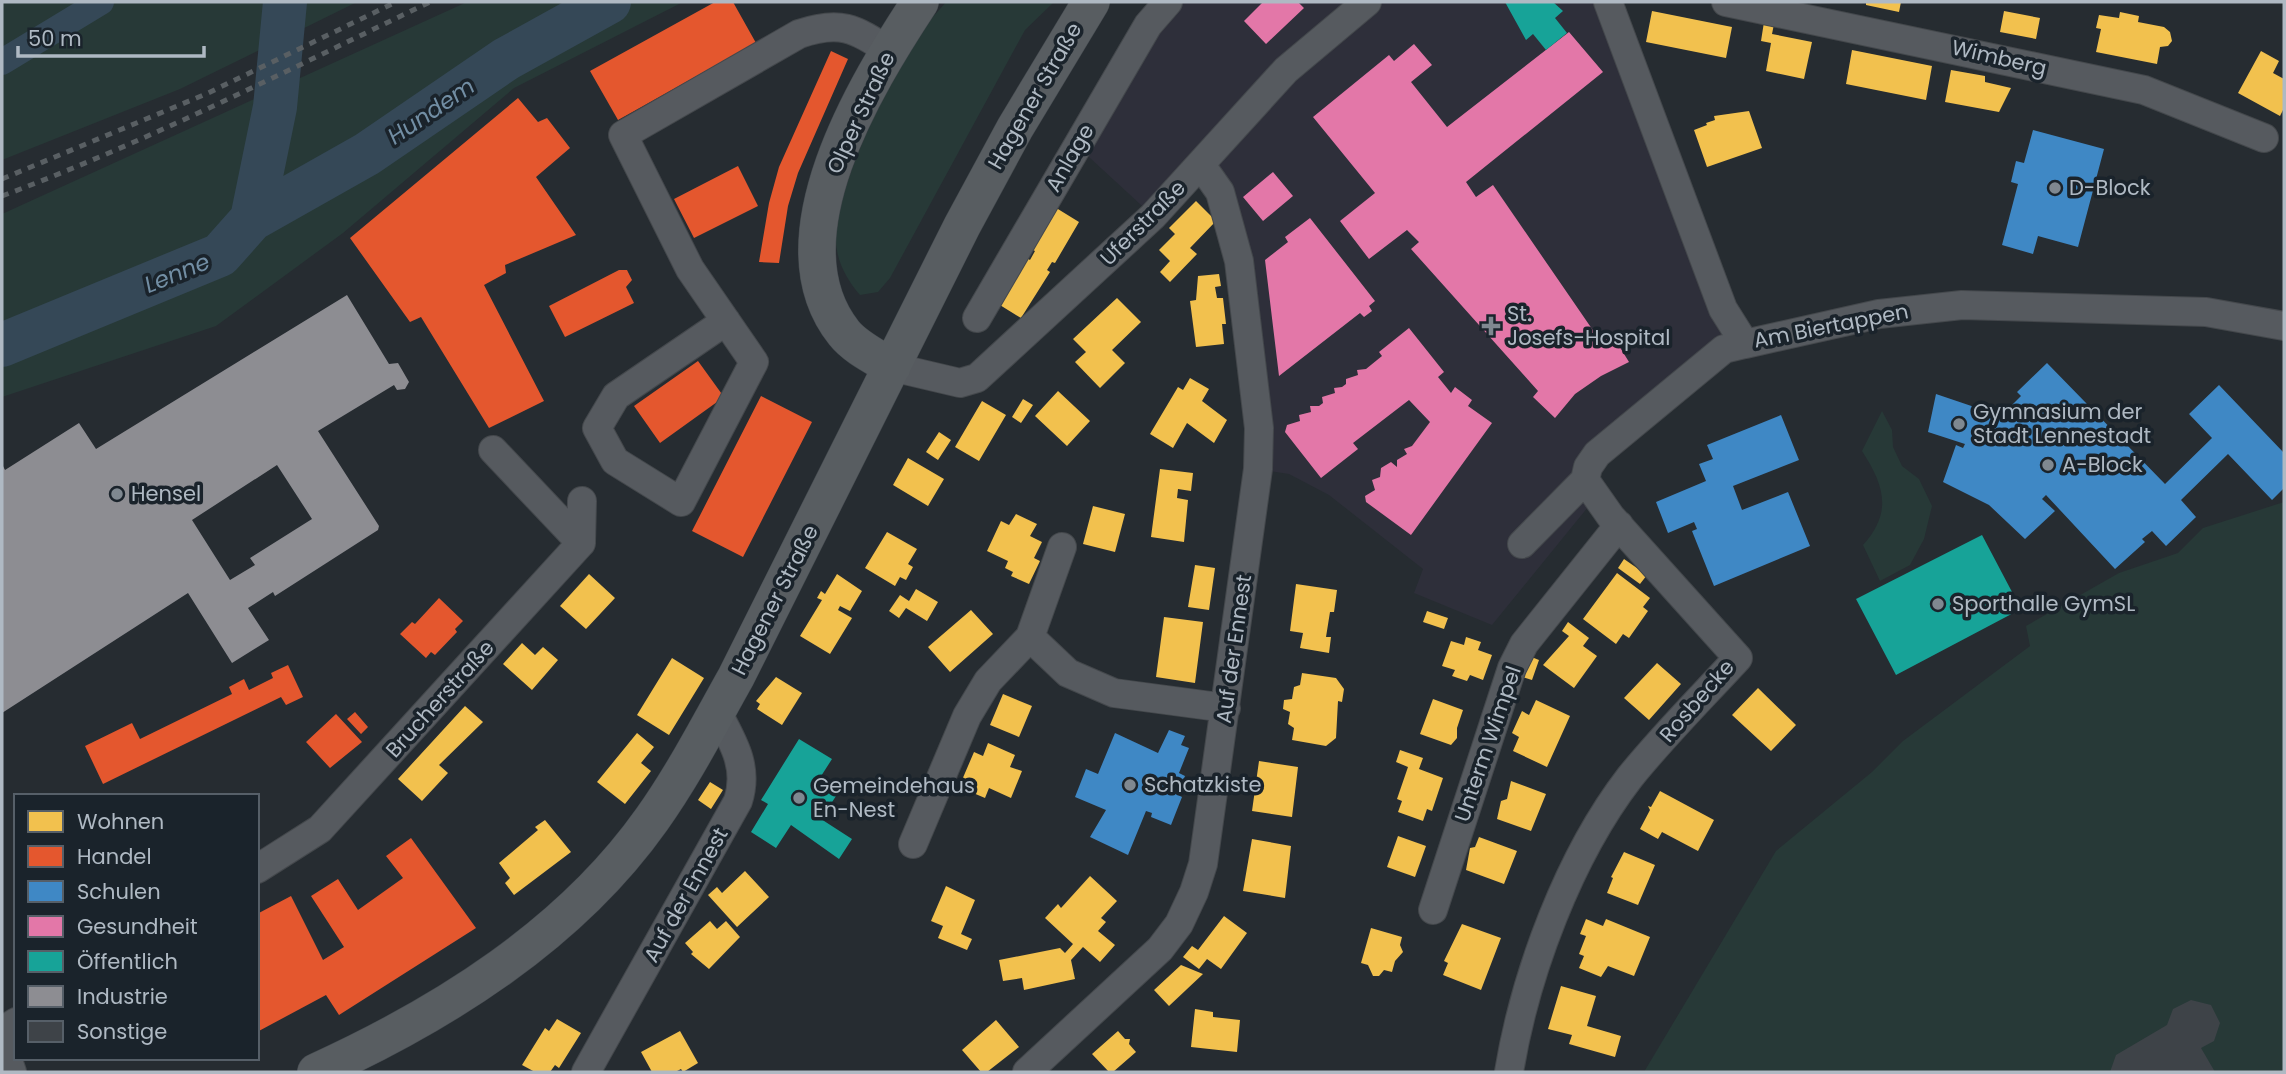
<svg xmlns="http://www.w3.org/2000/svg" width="2286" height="1074" font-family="Poppins,sans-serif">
	<rect width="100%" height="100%" fill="#262c31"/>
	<!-- medical -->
	<path fill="#2e2f3a" d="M1168,2H1608L1745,344L1597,454V496L1492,625L1414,593L1423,569L1329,495L1289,474L1258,469L1239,261L1201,165L1153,216L1077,146Z"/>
	<!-- green -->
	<path fill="#273937" d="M2,2H357L180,89L2,160Z
		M467,2H683L514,88L343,233L216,326L2,397V214Z
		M946,2H1054L1025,30L890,278L878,292L860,295C847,280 837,262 836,242C836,187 884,92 912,43C921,29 935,15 946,2Z
		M1882,411L1892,430L1893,447L1902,466L1919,479L1932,506L1924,539L1910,565L1880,581L1863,545C1893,512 1884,485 1862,451Z
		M2284,502V1072H1644L1776,851L1872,772L1903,741L2030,646L2026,626L2119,573L2178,553L2203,528Z"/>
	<!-- homes -->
	<path fill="#f2c14e" d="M1866,2H1901L1899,12L1866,5Z
		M1652,11L1732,27L1726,58L1646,42Z
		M2004,11L2040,18L2036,39L2000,32Z
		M2120,12L2139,16L2138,22L2164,27L2170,32L2172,41L2168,46L2160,47L2157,64L2096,52L2101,29L2096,28L2099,15L2119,18Z
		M1764,22L1774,24L1772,34L1812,42L1804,79L1766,71L1771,43L1761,41Z
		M1852,50L1932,66L1926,100L1846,84Z
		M2261,51L2279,61L2273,73L2284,79V108L2280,116L2238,93Z
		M1951,70L1985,76V82L2011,88L1999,112L1945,102Z
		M1749,111L1762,148L1707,167L1694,130L1707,125L1706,123L1715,120L1714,116Z
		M1196,201L1216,221L1190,248L1197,254L1170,282L1160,272L1170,261L1159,250L1175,234L1169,228Z
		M1053,206L1079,222L1055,263L1052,262L1047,270L1050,272L1021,318L995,302L1023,256L1030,260L1035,251L1029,248Z
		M1219,274L1221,286L1215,287L1217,298H1223L1226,324H1222L1224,344L1196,347L1190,301L1196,300L1198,276Z
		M1117,298L1141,322L1112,350L1125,363L1100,388L1075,362L1086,352L1073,339Z
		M1190,378L1209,389L1202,401L1227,420L1214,443L1187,423L1173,448L1150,434L1178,387L1183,390Z
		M1058,391L1090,421L1067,446L1035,416Z
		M1023,399L1033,405L1021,423L1012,417Z
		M982,401L1006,415L979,461L955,447Z
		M939,432L951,440L938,460L926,452Z
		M908,458L944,479L928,506L893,485Z
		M1160,469L1193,473L1191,491L1178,489L1177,498L1188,500L1184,542L1151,537Z
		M1093,506L1125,514L1115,552L1083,544Z
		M1016,514L1037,524L1030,536L1042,542L1034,558L1040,561L1029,584L1011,576L1013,572L1005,568L1008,561L987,551L1001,521L1009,525Z
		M887,532L917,549L908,564L913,567L906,580L900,577L895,586L865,568Z
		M1624,559L1647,575L1640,584L1618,568Z
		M1195,565L1215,568L1209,610L1188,607Z
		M1617,573L1650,598L1643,607L1648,611L1629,638L1623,634L1616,644L1583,619Z
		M589,574L615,598L586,629L560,606Z
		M837,574L862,591L850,611L840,606L838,610L852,618L830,654L800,636L822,600L817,598L821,591L825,594Z
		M1296,584L1337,590L1334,612H1330L1326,637H1331L1329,653L1300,648L1303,633L1290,631Z
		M916,589L938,602L927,621L906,608L899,618L889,611L900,595L909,601Z
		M971,610L993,634L950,672L928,647Z
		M1427,611L1448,618L1444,629L1423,622Z
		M1164,617L1203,622L1195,683L1156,677Z
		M1568,622L1589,638L1583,646L1597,656L1574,688L1543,665L1569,636L1562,631Z
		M1466,637L1481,642L1478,650L1492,655L1483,680L1470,675L1467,681L1452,676L1455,670L1442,666L1451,641L1464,645Z
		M522,643L535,655L543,647L558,660L532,690L503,664Z
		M1529,656L1539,660L1532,680L1522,677Z
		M672,658L704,678L669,735L637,715Z
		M1657,663L1681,684L1649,720L1624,698Z
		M1302,673L1336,678L1344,689L1342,702L1338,701L1336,738L1326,746L1292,740L1294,728L1288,724L1290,712L1283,709L1284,700L1292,699L1294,687L1300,685Z
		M776,677L802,693L782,725L757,709L760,704L756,701Z
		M1758,688L1796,725L1771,751L1732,715Z
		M1003,694L1032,706L1019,737L990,725Z
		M1433,699L1463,710L1457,728V738L1451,745L1420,734Z
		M1536,700L1570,716L1547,767L1513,751L1519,737L1512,733L1522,711L1529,715Z
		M465,706L483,722L439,765L448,773L422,801L398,779Z
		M637,733L654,747L641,763L651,771L625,804L597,782Z
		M988,743L1015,755L1010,767L1022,771L1011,798L989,788L985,798L959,787L974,752L983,756Z
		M1400,750L1423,758L1419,769L1443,778L1432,811L1427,809L1423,821L1398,812L1402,801L1397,799L1408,767L1396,762Z
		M1259,761L1298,767L1292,817L1252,811Z
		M1511,781L1546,794L1531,831L1497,819L1501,801L1507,799Z
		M710,782L723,790L711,809L698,800Z
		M1660,791L1714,820L1698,851L1662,832L1658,839L1640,829L1650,810L1648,806L1651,807Z
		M545,820L571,852L514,895L505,883L510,878L499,863L538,830L535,827Z
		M1398,836L1426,846L1415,877L1387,867Z
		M1479,837L1517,851L1504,884L1466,870L1470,848L1475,847Z
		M1252,839L1291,846L1285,898L1243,891Z
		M1624,852L1655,865L1638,905L1607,893L1613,878L1611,877Z
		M745,871L769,897L737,927L708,895L717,887L722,893Z
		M1090,876L1117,901L1101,918L1106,922L1098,931L1115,945L1100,962L1083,947L1071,960L1075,979L1024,990L1022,978L1003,981L999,960L1060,948L1065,953L1073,944L1045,918L1058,904L1061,908Z
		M946,886L975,900L961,934L972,939L967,950L938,938L943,926L931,921Z
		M1224,916L1247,933L1221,969L1207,959L1199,969L1183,957L1192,946L1198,950Z
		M1586,919L1603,926L1606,919L1650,937L1634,976L1608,966L1601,977L1579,968L1584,956L1579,954L1586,936L1580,934Z
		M710,921L717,929L726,921L740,937L709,969L691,954L693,952L685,943Z
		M1462,924L1501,938L1481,990L1443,975L1448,963L1444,961Z
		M1371,928L1402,937L1400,945L1403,952L1395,961L1392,972L1384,970L1379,976H1373L1368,965L1361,963Z
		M1181,965L1203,974L1169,1006L1154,990Z
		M1561,986L1596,996L1587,1026L1621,1036L1615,1057L1569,1044L1572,1035L1548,1029Z
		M1195,1009L1213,1012V1017L1240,1020L1237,1052L1191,1047Z
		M557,1019L581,1033L559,1068L555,1065L550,1072H535L522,1065L545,1028L549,1031Z
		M996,1020L1019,1047L987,1072H981L962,1050Z
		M680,1031L698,1063L683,1072L681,1069L675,1072H652L641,1052Z
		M1118,1031L1125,1039H1130L1129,1044L1136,1052L1113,1072H1109L1092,1054Z"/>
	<!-- shops -->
	<path fill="#e4572e" d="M715,2H733L756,43L618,120L590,71Z
		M831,51L848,59L798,173L788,206L779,263L759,262L769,203L779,167Z
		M518,98L538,122L547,118L570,148L536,177L576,235L505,265L506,273L484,285L544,401L489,428L421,317L410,322L350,238Z
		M738,166L758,206L694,238L674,199Z
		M619,270H627L632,280L626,287L634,303L565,337L549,306Z
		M698,361L724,397L660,443L634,406Z
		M761,396L812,422L743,557L692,531Z
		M439,598L463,621L455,629L457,632L435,655L431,652L426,658L400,634L412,622L415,624Z
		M288,665L303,697L286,705L281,697L103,784L85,746L132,723L140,739L232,694L229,687L244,679L249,690L273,678L271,673Z
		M355,712L368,727L361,734L347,719Z
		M336,714L362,742L330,768L306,742Z
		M411,838L476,928L339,1015L326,995L257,1032V914L291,896L323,960L344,947L311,896L338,879L358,910L403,878L386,856Z"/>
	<!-- schools -->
	<path fill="#3f88c5" d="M2033,130L2104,149L2078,247L2038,236L2033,254L2002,245L2018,184L2011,182L2016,161L2024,163Z
		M2047,363L2165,484L2212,438L2189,414L2219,385L2284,453V488L2272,500L2228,454L2181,500L2196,517L2166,546L2152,531L2142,539L2145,542L2115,569L2046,495L2042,499L2055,511L2025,539L1989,505L1943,482L1956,445L1963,448L1965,444L1928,432L1936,394L2001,416L2021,396L2017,392Z
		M1781,415L1799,460L1733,486L1742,510L1788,492L1810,546L1714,586L1692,531L1697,529L1694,522L1668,533L1656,502L1706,481L1699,464L1713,459L1707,445Z
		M1169,730L1185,736L1181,745L1189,748L1179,773L1185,776L1178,795L1182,797L1171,825L1151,817L1152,813L1146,811L1128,855L1090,837L1106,810L1075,797L1086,769L1098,774L1115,733L1158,753Z"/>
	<!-- health -->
	<path fill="#e377a8" d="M1263,2H1298L1304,8L1266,44L1244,21Z
		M1569,32L1603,72L1466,182L1476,197L1493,185L1601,342L1613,336L1629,362L1601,376L1575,394L1555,418L1533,397L1538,391L1411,249L1419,242L1407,230L1369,259L1340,221L1375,193L1313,117L1389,55L1394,61L1414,44L1432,65L1411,82L1447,127Z
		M1273,172L1293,196L1263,221L1243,197Z
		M1310,218L1375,301L1369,306L1372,311L1364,317L1360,313L1279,376L1265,260L1288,242L1285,237Z
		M1409,328L1444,372L1438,377L1451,393L1455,387L1472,400L1468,406L1492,423L1411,535L1366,502L1365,496L1375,490L1372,480L1380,477L1381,468L1391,462L1397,467V460L1407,454L1404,449L1412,446L1430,422L1409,400L1353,443L1358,449L1321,478L1285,432L1287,425L1300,421L1299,415L1311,412L1310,406H1319L1323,403L1322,397L1335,393L1334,388L1342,387L1346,384V379L1358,375L1357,370L1366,369L1382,356L1379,352Z"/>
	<!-- public -->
	<path fill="#17a398" d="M1505,2H1553L1563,11L1555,18L1567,33L1546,50L1533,34L1526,40Z
		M1982,535L2021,609L1896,675L1856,599Z
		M799,739L832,759L816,784L821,787L824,783L833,789L831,792L836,796L821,819L852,839L839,859L791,825L776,848L751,832L768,804L761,800Z"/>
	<!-- industry -->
	<path fill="#8d8d92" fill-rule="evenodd" d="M347,295L389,364L398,363L409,382L405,389L397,390L394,385L318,431L379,526L378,530L275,596L273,592L248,608L269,640L232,663L188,593L2,713V464L5,470L79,423L96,449ZM277,465L312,519L250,558L255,565L230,580L192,520Z"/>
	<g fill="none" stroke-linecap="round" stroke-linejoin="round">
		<!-- canal -->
		<path stroke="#354857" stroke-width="26" d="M2,62L101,2"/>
		<!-- river -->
		<path stroke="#354857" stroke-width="44" d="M252,219L367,154L506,59L609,2
			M2,345L220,255L252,219L275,107L285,2"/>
	</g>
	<!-- building -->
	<path fill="#3e4348" d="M2191,1000L2211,1005L2220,1023L2214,1041L2201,1048L2215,1072H2110L2116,1055L2167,1025L2173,1009Z"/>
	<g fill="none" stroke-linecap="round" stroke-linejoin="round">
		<defs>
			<path id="minor" d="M1608,2L1723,309L1745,344L1879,314L1962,305L2206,312L2284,326
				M1726,2L2144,90L2264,138
				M977,318L1148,25L1168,2
				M726,321L616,396L597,428L615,461L681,502L754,362L690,269L623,135L799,34C840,20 854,28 889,51
				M892,367L960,383L977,378L1153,216L1286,70L1367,2
				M493,450L581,543
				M1522,544L1585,480
				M1030,637L1068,673L1114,693L1226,708
				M913,844L967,716L988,681L1030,637L1062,547
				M257,869L320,829L581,543L582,501
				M1433,910L1512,668L1524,644L1619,525
				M2,1031L16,1022
				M2,1043L12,1072
				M586,1072L738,801C749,767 733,742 717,712
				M1027,1072L1160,949L1179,924L1194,892L1203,864L1258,469L1259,428L1239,261L1220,192L1201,165
				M1509,1072C1525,974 1569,856 1630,777C1663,736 1702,697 1738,658L1611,517L1585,480L1588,467L1597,454L1724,349L1745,344"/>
			<path id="major" d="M892,367C876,357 856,348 844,333C770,240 866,84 920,2
				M316,1072C443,1014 570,935 652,819C684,774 709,725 736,677L962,226L1015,128L1091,2"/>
		</defs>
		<!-- minor casing -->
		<use href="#minor" stroke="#44484c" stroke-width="30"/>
		<!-- major casing -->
		<use href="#major" stroke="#43494e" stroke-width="38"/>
		<!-- minor -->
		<use href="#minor" stroke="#565a5f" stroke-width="28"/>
		<!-- major -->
		<use href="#major" stroke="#585d61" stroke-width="37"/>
		<!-- rail -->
		<path stroke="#595f63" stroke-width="5" stroke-dasharray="7 7" stroke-linecap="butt" d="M2,179L206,94L396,2
			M2,196C149,141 288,70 430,2"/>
	</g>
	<!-- markers -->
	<g fill="#7f8890" stroke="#1a232b" stroke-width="2.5">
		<circle cx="2055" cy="188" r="7"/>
		<path d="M1487.5 315.5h7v7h7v7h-7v7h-7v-7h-7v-7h7z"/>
		<circle cx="1959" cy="424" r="7"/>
		<circle cx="2048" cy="465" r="7"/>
		<circle cx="117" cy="494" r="7"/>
		<circle cx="1938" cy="604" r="7"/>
		<circle cx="1130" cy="785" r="7"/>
		<circle cx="799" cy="798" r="7"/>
	</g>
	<g text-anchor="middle" stroke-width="7" stroke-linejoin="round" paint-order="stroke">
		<!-- street labels -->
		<g font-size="21" fill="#afb9c3" stroke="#1a232b">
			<text transform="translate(1999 58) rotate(13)" y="7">Wimberg</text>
			<text transform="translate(1035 96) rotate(-60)" y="7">Hagener Straße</text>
			<text transform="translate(861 113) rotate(-65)" y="7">Olper Straße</text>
			<text transform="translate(1070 158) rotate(-60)" y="7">Anlage</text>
			<text transform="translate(1143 223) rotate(-45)" y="7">Uferstraße</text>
			<text transform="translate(1831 326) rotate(-11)" y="7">Am Biertappen</text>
			<text transform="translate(775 600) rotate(-63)" y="7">Hagener Straße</text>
			<text transform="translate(1234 649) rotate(-82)" y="7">Auf der Ennest</text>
			<text transform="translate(440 699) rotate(-48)" y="7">Brucherstraße</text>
			<text transform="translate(1697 701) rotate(-49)" y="7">Rosbecke</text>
			<text transform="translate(1488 744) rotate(-71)" y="7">Unterm Wimpel</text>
			<text transform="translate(686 895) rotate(-61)" y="7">Auf der Ennest</text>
		</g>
		<!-- poi labels -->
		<g font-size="21" fill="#afb9c3" stroke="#1a232b" text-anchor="start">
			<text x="2069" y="195">D-Block</text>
			<text x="1507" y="321">St.<tspan x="1507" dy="24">Josefs-Hospital</tspan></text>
			<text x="1973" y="419">Gymnasium der<tspan x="1973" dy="24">Stadt Lennestadt</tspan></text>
			<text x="2062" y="472">A-Block</text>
			<text x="131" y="501">Hensel</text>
			<text x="1952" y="611">Sporthalle GymSL</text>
			<text x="1144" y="792">Schatzkiste</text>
			<text x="813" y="793">Gemeindehaus<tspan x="813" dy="24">En-Nest</tspan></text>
		</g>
		<!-- water labels -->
		<g font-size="23" font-style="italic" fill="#728ea4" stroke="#1a232b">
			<text transform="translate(431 111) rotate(-34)" y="8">Hundem</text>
			<text transform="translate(177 273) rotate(-22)" y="8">Lenne</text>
		</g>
	</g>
	<!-- border -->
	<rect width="2286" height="1074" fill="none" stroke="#afb9c3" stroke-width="7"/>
	<!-- legend -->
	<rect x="14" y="794" width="245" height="266" fill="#1a232b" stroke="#565f68" stroke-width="2"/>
	<rect x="28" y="811" width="35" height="21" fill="#f2c14e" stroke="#565f68" stroke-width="2"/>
	<text x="77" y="829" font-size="21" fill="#afb9c3">Wohnen</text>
	<rect x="28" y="846" width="35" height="21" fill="#e4572e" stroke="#565f68" stroke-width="2"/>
	<text x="77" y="864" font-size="21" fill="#afb9c3">Handel</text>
	<rect x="28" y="881" width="35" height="21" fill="#3f88c5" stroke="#565f68" stroke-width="2"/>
	<text x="77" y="899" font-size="21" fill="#afb9c3">Schulen</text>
	<rect x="28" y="916" width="35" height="21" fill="#e377a8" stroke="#565f68" stroke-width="2"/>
	<text x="77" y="934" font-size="21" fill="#afb9c3">Gesundheit</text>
	<rect x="28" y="951" width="35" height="21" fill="#17a398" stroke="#565f68" stroke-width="2"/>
	<text x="77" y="969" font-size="21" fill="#afb9c3">Öffentlich</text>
	<rect x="28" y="986" width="35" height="21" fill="#8d8d92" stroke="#565f68" stroke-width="2"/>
	<text x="77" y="1004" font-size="21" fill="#afb9c3">Industrie</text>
	<rect x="28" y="1021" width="35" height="21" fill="#3e4348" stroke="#565f68" stroke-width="2"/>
	<text x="77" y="1039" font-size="21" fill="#afb9c3">Sonstige</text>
	<!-- scale -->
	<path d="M18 46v10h186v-10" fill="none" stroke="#afb9c3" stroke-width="3.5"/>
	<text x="28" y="46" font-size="21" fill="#afb9c3" stroke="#1a232b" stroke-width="5" paint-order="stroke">50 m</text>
</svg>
